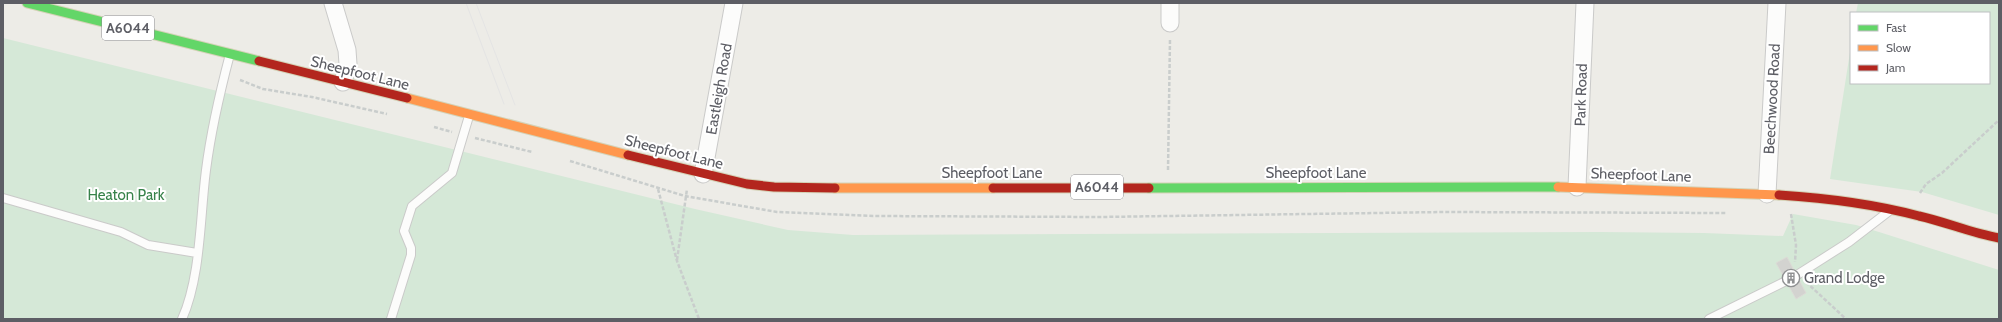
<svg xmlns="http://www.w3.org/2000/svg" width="2002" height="322" font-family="Cabin,sans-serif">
	<rect width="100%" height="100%" fill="#edece7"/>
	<!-- green -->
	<path fill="#d5e8d7" d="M1858,3H1999V215L1922,192L1830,179L1851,46V83H1989V13H1856Z
		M3,38L695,209L788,230L853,235L1600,232L1704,233L1783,236L1793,214L1856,225L1879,232L1999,270V319H3Z"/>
	<!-- building -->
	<path fill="#d3d3d0" stroke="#dcdbd6" d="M1787,257L1806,293L1796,299L1776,263Z"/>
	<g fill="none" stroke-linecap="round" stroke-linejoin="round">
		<defs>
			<path id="lane" d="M3,198L121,232L148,245L197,253
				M1797,275L1849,242L1888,212
				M182,319C201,277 200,216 206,170C211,131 220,92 230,54
				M391,319L411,255V248L404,231L412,206L452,173L469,116
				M1709,319L1786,281"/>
			<path id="street" d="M333,3L347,50L348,64L343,82
				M1170,23V3
				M703,174L734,3
				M1577,187L1585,3
				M1767,194L1777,3"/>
			<path id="fast" d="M27,3L259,61
				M1149,188L1558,187"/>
			<path id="slow" d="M407,98L628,155
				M1558,187L1779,195
				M835,188H993"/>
			<path id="jam" d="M259,61L407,98
				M628,155L747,184L774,187L835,188
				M993,188H1149
				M1779,195C1826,198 1874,204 1919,216C1946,222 1971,233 1999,238"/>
		</defs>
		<!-- lane casing -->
		<use href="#lane" stroke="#cacac9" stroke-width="10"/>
		<!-- street casing -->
		<use href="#street" stroke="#cacac9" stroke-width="19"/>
		<!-- fast casing -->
		<use href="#fast" stroke="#d4d2b6" stroke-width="11"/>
		<!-- slow casing -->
		<use href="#slow" stroke="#d4d2b6" stroke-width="11"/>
		<!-- jam casing -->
		<use href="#jam" stroke="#d4d2b6" stroke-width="11"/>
		<!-- path -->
		<path stroke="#c9cdcc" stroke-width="2.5" stroke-dasharray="4 2" stroke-linecap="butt" d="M240,80L263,89L312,97L387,114
			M434,127L452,132
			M475,138L532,152
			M570,161L685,196L777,212L873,216L1100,217L1445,212L1726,213
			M1168,170L1170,39
			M658,189L677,261L699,319
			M1920,193L1926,184L1942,173L1999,120
			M1791,214L1796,245L1795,262
			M677,260L687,189
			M1806,282L1846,319"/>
		<!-- lane -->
		<use href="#lane" stroke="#fcfcfb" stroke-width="8"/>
		<!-- street -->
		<use href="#street" stroke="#fcfcfb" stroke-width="17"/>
		<!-- fast -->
		<use href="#fast" stroke="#63d668" stroke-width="9"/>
		<!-- slow -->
		<use href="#slow" stroke="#ff974d" stroke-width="9"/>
		<!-- jam -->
		<use href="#jam" stroke="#b3261e" stroke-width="9"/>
		<!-- tram -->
		<path stroke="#e4e4e4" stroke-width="1" d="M466,3L504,104
			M476,3L515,105"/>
	</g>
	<!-- icons -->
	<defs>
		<symbol id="building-ring" viewBox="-11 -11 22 22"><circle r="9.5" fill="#fff" stroke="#8f9092" stroke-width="1.5"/><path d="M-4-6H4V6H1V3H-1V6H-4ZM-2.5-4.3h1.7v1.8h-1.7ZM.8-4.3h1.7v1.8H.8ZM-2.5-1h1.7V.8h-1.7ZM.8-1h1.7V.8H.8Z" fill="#8f9092"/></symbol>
	</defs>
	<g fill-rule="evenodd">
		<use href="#building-ring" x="1781" y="268" width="20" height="20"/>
	</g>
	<g text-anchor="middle" stroke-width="4" stroke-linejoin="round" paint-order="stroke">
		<!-- shield labels -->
		<g fill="#fff" stroke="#8e8e93" stroke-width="1">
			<rect x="102" y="16" width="52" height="24" rx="3"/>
			<rect x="1071" y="175" width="52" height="24" rx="3"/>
		</g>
		<g font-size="14" font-weight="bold" fill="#5d5e65">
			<text x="128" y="33">A6044</text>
			<text x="1097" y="192">A6044</text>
		</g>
		<!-- street labels -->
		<g font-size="15" fill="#5d5e65" stroke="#fff">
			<text transform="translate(360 73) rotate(14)" y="5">Sheepfoot Lane</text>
			<text transform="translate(719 89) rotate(-80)" y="5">Eastleigh Road</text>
			<text transform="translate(1581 95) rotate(-88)" y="5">Park Road</text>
			<text transform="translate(1772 99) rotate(-87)" y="5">Beechwood Road</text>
			<text transform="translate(674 152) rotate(14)" y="5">Sheepfoot Lane</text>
			<text x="992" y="178">Sheepfoot Lane</text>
			<text x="1316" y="178">Sheepfoot Lane</text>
			<text transform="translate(1641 175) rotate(2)" y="5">Sheepfoot Lane</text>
		</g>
		<!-- park labels -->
		<g font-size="15" fill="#37824a" stroke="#fff">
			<text x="126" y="200">Heaton Park</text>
		</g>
		<!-- poi labels -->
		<g font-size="15" fill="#5d5e65" stroke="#fff" text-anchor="start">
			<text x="1804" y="283">Grand Lodge</text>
		</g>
	</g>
	<!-- border -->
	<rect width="2002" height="322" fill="none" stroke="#5d5e65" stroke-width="8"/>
	<!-- legend -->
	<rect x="1850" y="12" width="140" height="72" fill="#ffffff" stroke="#bebfc1"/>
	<rect x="1858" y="25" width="20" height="6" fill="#63d668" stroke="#bebfc1"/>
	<text x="1886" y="32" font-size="12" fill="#5d5e65">Fast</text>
	<rect x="1858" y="45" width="20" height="6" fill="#ff974d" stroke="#bebfc1"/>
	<text x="1886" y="52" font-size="12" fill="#5d5e65">Slow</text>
	<rect x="1858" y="65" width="20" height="6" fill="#b3261e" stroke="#bebfc1"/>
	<text x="1886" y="72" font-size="12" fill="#5d5e65">Jam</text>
</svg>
